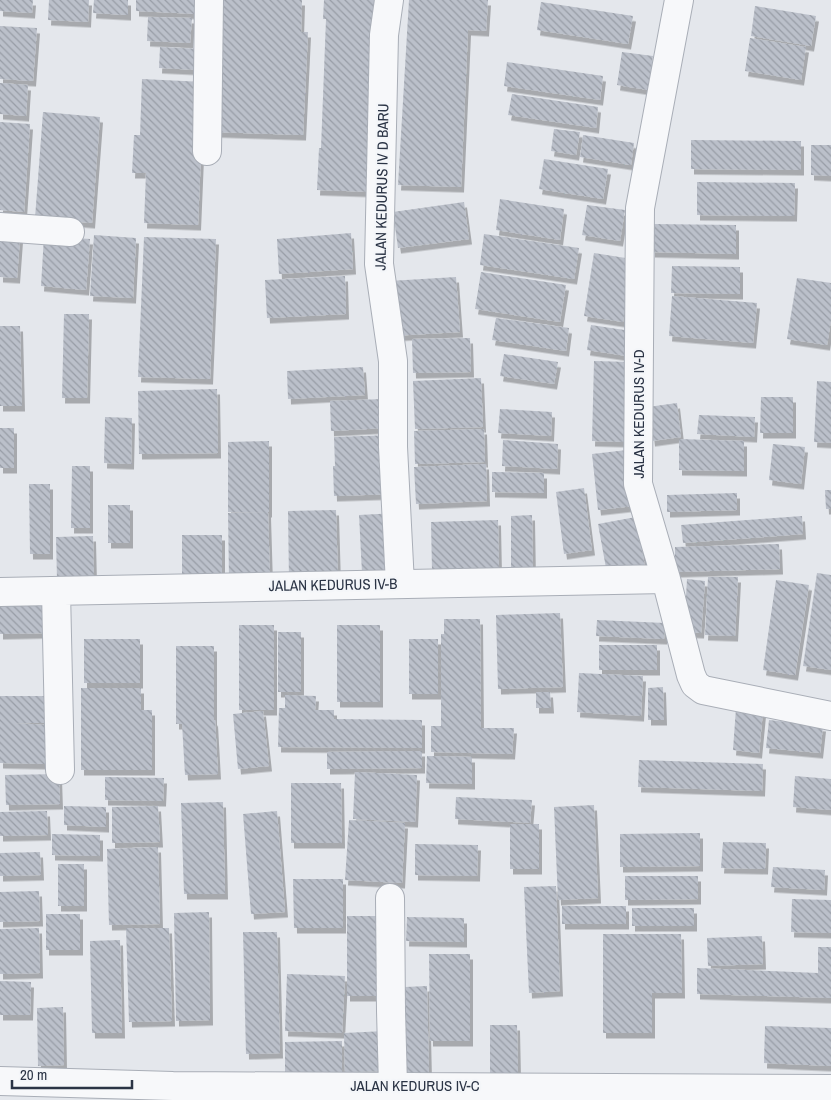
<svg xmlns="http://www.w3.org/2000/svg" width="831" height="1100" font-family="'Archivo Narrow',sans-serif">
	<defs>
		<pattern id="building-back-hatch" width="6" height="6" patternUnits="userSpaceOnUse" patternTransform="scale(1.25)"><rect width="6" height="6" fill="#bbc0ca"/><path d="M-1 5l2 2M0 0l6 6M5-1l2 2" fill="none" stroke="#989da6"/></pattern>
		<filter id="shadow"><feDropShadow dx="3" dy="5.5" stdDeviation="0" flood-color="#0004"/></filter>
	</defs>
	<rect width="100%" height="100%" fill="#e4e7ec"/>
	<!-- building -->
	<path fill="url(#building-back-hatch)" filter="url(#shadow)" d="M0,0H33L32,13L0,11Z
		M49,0H89L88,22L48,20Z
		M94,0H128V15L93,13Z
		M136,0H198L197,14L136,11Z
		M220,0H302L301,32H308L303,135L214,132Z
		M324,0H384L375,192L317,190L319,148H321L326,19H323Z
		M409,0H488L486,31L468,30L461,187L398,185Z
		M541,2L633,16L628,44L537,30Z
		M755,6L816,16L811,46L751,36Z
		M148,17L192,18L190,43L147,41Z
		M0,26L37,28L33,81L0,79Z
		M750,38L806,47L801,80L745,71Z
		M160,47L201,49L200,70L159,68Z
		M622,52L653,56L648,90L617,85Z
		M507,62L603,76L600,100L504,86Z
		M142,79L204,82L198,225L144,223L146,173H132L134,135H140Z
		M0,83L28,85L26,116L0,114Z
		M512,94L598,107L596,128L508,115Z
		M43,112L100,117L92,223L35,218Z
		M0,122L30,124L24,212L0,210Z
		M554,129L580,132L576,155L551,151Z
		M583,135L634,143L631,165L580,157Z
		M691,140L801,141V170L691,169Z
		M811,145H831V176L811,175Z
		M544,159L608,169L603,199L539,189Z
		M697,182L795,183L794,216L697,215Z
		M500,199L564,209L560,240L496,230Z
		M464,202L469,239L398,248L393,212Z
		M587,205L625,210L620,241L582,235Z
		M652,224L736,225V254L652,252Z
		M351,233L353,269L279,274L277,239Z
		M484,234L579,248L574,279L480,265Z
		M94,235L136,238L133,298L90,296Z
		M0,236L20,237L17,278L0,277Z
		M44,236L90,239L86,290L41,286Z
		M144,237L216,239L210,379L138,377Z
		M594,253L632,259L623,322L584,316Z
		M672,266L740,267V294L671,293Z
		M481,272L566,285L560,322L475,309Z
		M345,276L346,314L267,318L265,280Z
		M456,277L460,332L392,336L389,281Z
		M797,278L831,283V320L827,345L787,339Z
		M672,296L757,303L753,343L669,336Z
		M64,314H89L87,398H62Z
		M496,318L569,328L566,351L492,340Z
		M591,325L631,331L627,356L587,350Z
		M0,326H20L22,406H0Z
		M470,338L471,372L413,373L412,339Z
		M504,354L558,362L554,384L500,376Z
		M594,361L630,362L628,442L592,441Z
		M363,367L365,395L288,399L287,371Z
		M481,378L483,427L415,429L413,381Z
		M817,381L831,382V443L814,442Z
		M217,389L218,453L139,454L138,391Z
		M761,397H793V433H760Z
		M383,399L385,428L331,431L330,401Z
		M677,403L681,437L652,441L648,407Z
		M500,409L552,412L551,436L498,433Z
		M699,415L755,417L754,437L697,434Z
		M105,417L132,418L131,464L104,463Z
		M0,428H14V468H0Z
		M484,429L485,462L415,464L414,431Z
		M392,435L395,494L334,496L333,466H335L334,437Z
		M679,439L744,441V471L679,470Z
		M503,440L558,444L557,469L502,466Z
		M269,441V512H228V442Z
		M773,444L805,447L801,484L769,480Z
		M627,450L634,506L598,510L592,454Z
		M486,464L487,501L416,504L414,467Z
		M72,466H90V528H71Z
		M492,472L544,473V493L492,492Z
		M29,484H50V554H30Z
		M584,488L592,550L564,554L556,492Z
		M825,490H831V509H826Z
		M737,493V510L667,512V495Z
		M108,505H130V543H108Z
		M336,510L338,579L289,581L288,511Z
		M268,512L270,579H229L228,513Z
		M397,513L399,572L362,573L359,515Z
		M532,515L533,576H511V516Z
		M802,516L803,534L683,543L681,525Z
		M636,517L646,572L608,579L598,524Z
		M498,520L499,570L432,571L431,522Z
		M182,535H222V578H182Z
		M93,536L94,579L57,580L56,537Z
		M779,544L780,569L675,572V547Z
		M817,573L831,575V670L803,666Z
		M708,577H738L735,636L705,635Z
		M687,579L705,581L701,633L684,632Z
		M776,580L809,585L795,675L763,670Z
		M46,601V633L0,634V602Z
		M560,613L563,687L498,689L496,615Z
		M444,619H480L481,728H514L512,754L431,752V726H441V634H444Z
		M597,620L665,623L664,639L596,636Z
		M239,625H274V710H239Z
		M337,625H380V702H337Z
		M278,632H301V692H278Z
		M84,639H140V683H84Z
		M409,639H438V694H409Z
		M599,645H657V670H599Z
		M176,646H214V721L215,720L218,774L185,775L182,724H176Z
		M579,673L643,676L641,716L577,712Z
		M663,687L664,720H648V688Z
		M81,688H141V710H152V770H81Z
		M536,692H550L551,708H536Z
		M285,695L316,696L315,710H334V719L422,720V748L278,747L279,708H285Z
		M0,696H56V723H12L49,725L48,764L0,763Z
		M736,708L763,711L759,753L733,750Z
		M263,711L269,766L238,769L233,714Z
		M769,720L823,726L820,753L766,748Z
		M422,751V768L327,769V752Z
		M427,756L472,757V784L426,783Z
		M639,760L763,764L762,791L638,787Z
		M355,772L417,775L415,822L353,819Z
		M59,774L60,804L6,805L5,775Z
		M795,776L831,779V810L793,807Z
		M105,777L164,778L163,801L105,800Z
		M291,783H341L342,843H291Z
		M456,797L532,800L530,823L455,819Z
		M223,802L225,894H184L181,803Z
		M594,805L598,898L558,900L554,807Z
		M64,806L106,807V827L64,825Z
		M158,806L160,842L112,843V807Z
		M47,811L48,835L0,836V812Z
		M277,811L285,912L251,914L243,814Z
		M349,820L405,823L402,883L345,880Z
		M510,824H539V869H510Z
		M700,833V866L620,867V834Z
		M52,834L100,835V856L52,855Z
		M723,842L766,843L765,869L721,868Z
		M415,844L478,845L477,876L415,875Z
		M158,847L160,924L109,925L107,849Z
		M40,852L41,875L0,876V853Z
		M58,864H84V906H58Z
		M773,867L825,870L824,890L771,887Z
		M625,876H698V899L625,900Z
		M293,879H343V928H294Z
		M556,886L560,991L529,993L524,887Z
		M39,891L40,921L0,922V892Z
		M792,899L831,900V933L791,932Z
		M562,906H626V924H562Z
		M632,908H694V926H632Z
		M209,912L210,1020L176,1021L174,913Z
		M46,914H80V950H46Z
		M347,916H382V996H347Z
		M407,917L464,918V942L406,941Z
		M39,928L40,973L0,974V929Z
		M126,928H169L172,1021L129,1022Z
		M243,932H277L280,1053L246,1054Z
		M603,934H681L682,993H652V1033H603Z
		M762,936L763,964L708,966L707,938Z
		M120,940L122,1033H92L90,941Z
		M818,947H831V998L697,994V968L818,973Z
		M429,954H470V1041H430Z
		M287,974L345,976L342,1033L285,1031Z
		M0,981L31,982L30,1015H0Z
		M427,986L429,1075H407L405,987Z
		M63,1007L64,1065L38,1066L37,1008Z
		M490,1025H517L518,1073H490Z
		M765,1026L831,1028V1066L764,1063Z
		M385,1031L387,1071L345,1072L344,1033Z
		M342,1041V1079H285V1042Z"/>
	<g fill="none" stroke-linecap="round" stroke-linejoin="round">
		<defs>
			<path id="street" d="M389,0L384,35L379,264L393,361V447L400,584
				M679,0L640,208L638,484L666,579L691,675L695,684L703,690L831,716
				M207,151L209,0
				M0,227L70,232
				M56,591L60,770
				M0,592L666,579
				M390,898L391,1011L393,1086
				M0,1081L173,1086L831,1089"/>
		</defs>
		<!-- street casing -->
		<use href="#street" stroke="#a9aeb7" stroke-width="30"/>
		<!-- street -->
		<use href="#street" stroke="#f7f8fa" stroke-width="28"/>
	</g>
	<g text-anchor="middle" stroke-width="4.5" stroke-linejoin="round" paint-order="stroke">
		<!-- street labels -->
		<g font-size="15" fill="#2b3445" stroke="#f4f6f9">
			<text transform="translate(382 187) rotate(-89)" y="5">JALAN KEDURUS IV D BARU</text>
			<text transform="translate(639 414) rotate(-90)" y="5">JALAN KEDURUS IV-D</text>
			<text transform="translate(333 585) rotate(-1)" y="5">JALAN KEDURUS IV-B</text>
			<text x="415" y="1091">JALAN KEDURUS IV-C</text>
		</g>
	</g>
	<!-- scale -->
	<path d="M12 1080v8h120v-8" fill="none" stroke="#2b3445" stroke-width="2.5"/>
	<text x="20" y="1080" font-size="15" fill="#2b3445" stroke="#f4f6f9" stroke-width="4" paint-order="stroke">20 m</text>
</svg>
